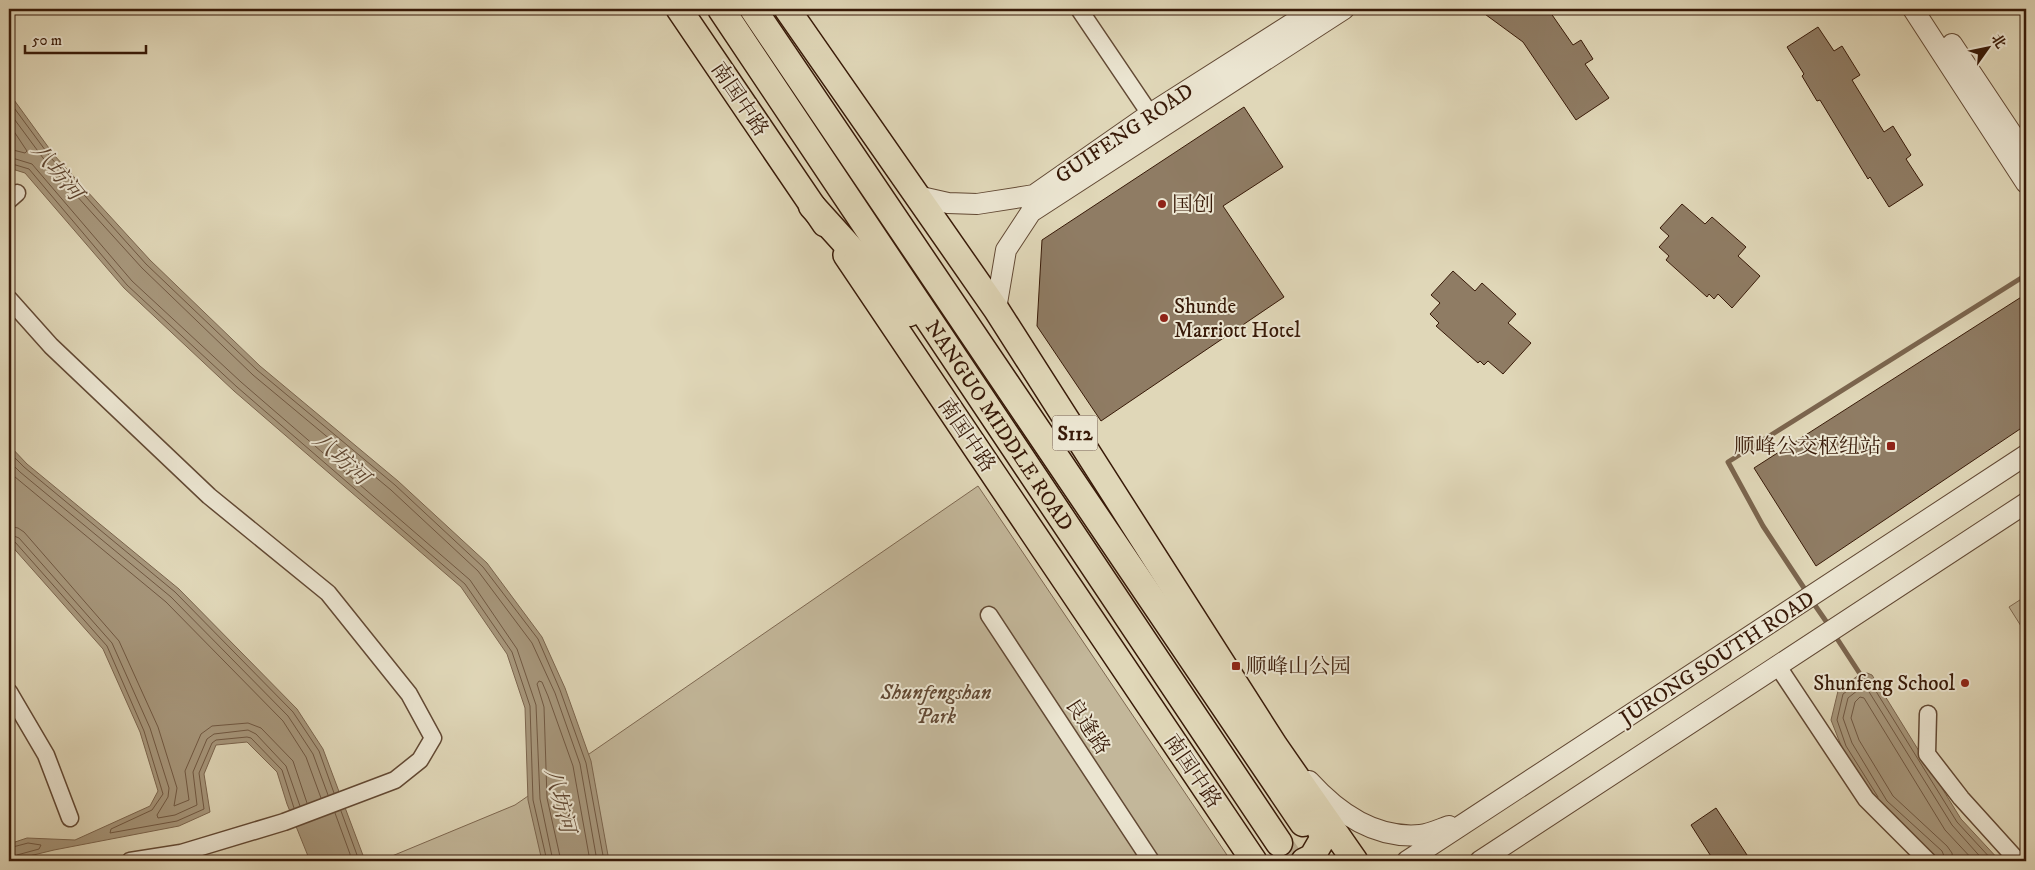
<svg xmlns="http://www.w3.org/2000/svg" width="2035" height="870" font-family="'IM FELL DW Pica','Noto Serif SC',serif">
	<rect width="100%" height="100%" fill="#e0d7b8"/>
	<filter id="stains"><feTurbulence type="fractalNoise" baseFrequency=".004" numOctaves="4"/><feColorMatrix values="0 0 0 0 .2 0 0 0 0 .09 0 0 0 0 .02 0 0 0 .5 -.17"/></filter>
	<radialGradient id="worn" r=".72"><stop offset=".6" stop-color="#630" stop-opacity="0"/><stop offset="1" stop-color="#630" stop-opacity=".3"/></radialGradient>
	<!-- green -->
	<path fill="#c3b79a" stroke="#7e6851" d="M978,486L1231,861H380L515,805Z
		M2026,596V634L2009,607Z"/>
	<!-- water -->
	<path fill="#a7977c" stroke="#7b654e" d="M9,93L54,155L150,260L260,366L398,481L487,563L542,637L565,688L591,761L609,861H542L528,800L525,708L507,654L461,587L234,391L124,288L25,173L9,168Z
		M9,445L27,464L179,589L297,709L323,749L364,858L357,861H310L287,804L277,772L247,742L216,745L204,774L210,812L179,826L54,850L9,861V844L27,838L75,840L150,806L158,791L140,732L103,649L9,543Z
		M1867,673L1872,675L1961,819L2000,861H1936L1878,808L1842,748L1831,720L1838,691L1860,674Z"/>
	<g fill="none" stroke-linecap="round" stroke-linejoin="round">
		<!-- shore -->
		<path stroke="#705842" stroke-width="1" d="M9,101L51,158L146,264L257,370L395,485L483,567L538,639L560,690L586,763L604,861
			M9,112L46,162L142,268L253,375L391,490L478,571L532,643L555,693L580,764L597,861
			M9,124L27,151L25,153L9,149
			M9,157L32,164L132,281L241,382L470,580L517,649L536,705L540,799L553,861
			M9,163L29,169L127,285L237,387L465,584L512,652L530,706L533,800L547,861
			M9,452L24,467L175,592L293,712L319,751L334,793
			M9,461L20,472L171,597L288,716L313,754L328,795
			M9,472L166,602L283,721L306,757L321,798
			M9,526L18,528L24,532L119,641L158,727L177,788L174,806L189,800L185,771L201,734L212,726L248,723L261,728L293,761L307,803
			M9,534L19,538L112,643L150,728L169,788L168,797L157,815L158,818L175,815L197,805L193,772L207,739L214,734L248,730L256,734L286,766L300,806
			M9,540L15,542L107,646L144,731L163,794L152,810L111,829L110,833L177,821L204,809L199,773L212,743L216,740L247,737L251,738L282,770L294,808
			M1878,797L1846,746L1837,720L1843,694L1865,678L1869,680L1957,822L1993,861
			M341,811L357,855L356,861
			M335,813L350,854V861
			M9,848L28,843L41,845L39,849L17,855L14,861
			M561,861L547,798L544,707L537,684L539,681L542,682L548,696L573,766L590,861
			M1946,861L1942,851L1887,801L1852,743L1843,718L1848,698L1863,686L1866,687L1952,825L1984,861
			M1953,861L1952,853L1947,846L1893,796L1859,740L1851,718L1855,702L1860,697L1864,698L1945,830L1974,861"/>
		<!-- stream -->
		<path stroke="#7b654e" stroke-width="5" d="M1808,594L1763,526L1728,462L2026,275
			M1812,601L1830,627
			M1834,634L1864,680"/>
	</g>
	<!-- building -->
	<path fill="#8f7c64" stroke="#381a08" d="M1478,9H1548L1573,45L1581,40L1593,59L1585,64L1609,98L1576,120L1523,42Z
		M1818,27L1834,51L1842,46L1860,75L1852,80L1884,132L1893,126L1911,155L1906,159L1923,185L1889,207L1870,177L1868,179L1820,100L1817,101L1802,76L1804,74L1787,47Z
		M1244,107L1283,167L1223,206L1284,297L1101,421L1037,326L1042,240Z
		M1682,204L1705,224L1712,217L1746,247L1738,256L1760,276L1732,308L1718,294L1714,299L1709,294L1707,297L1666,260L1669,256L1659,247L1669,236L1660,228Z
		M1453,271L1475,291L1482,283L1516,314L1508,323L1531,343L1503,374L1488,361L1484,365L1480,361L1478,363L1436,326L1439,323L1430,314L1440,303L1431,295Z
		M2026,294V425L1816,566L1754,468Z
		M1716,808L1751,861H1714L1691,825Z"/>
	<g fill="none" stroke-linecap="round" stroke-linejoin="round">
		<!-- trunk-tunnel -->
		<path stroke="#beb195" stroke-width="26" stroke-dasharray="26 13" stroke-linecap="butt" d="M1279,843L1292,861"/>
		<defs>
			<path id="minor" d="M1079,9L1150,114
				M9,200L17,193
				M9,299L51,346L209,496L328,593L409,694L433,738L420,760L395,780L284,822L181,853L130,861
				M989,615L1151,861
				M1777,665L1866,799L1928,861
				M9,692L46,755L70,818
				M1928,714L1927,754L1961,798L2018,861"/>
			<path id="tertiary" d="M1913,9L2026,183
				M1952,44L2026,155
				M917,196L948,203L977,204L1034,195L1150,114L1315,9
				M996,309L1006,250L1031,212L1344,9
				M1309,781C1338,813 1375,839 1420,835C1430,834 1440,829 1449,826
				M1407,861L2026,455
				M1480,861L2026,503"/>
			<path id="primary" d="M679,9L825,224
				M787,9L996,309L1275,746L1355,861
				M846,255L1254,861
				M1304,861L1312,857L1323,838L1313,812"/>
			<g id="trunk">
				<path id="s1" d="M721,9L1279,843"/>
				<path d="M753,9L1303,823"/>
				<path d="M812,206L909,313"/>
			</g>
		</defs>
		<!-- minor casing -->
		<use href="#minor" stroke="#624934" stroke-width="19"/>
		<!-- tertiary casing -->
		<use href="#tertiary" stroke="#624934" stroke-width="22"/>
		<!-- primary casing -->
		<use href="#primary" stroke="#381a08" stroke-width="28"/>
		<!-- trunk casing -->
		<use href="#trunk" stroke="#381a08" stroke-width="29"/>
		<!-- minor -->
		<use href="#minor" stroke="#ebe5d1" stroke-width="16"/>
		<!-- tertiary -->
		<use href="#tertiary" stroke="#ebe5d1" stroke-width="20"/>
		<!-- primary -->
		<use href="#primary" stroke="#e0d7b8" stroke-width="25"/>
		<!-- trunk -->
		<use href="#trunk" stroke="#e0d7b8" stroke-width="26"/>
	</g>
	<!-- markers -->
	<g fill="#8f2418" stroke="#ebe5d1" stroke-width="2">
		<circle cx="1162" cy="204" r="5"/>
		<circle cx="1164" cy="318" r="5"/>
		<rect x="1886" y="441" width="10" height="10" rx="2.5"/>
		<rect x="1231" y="661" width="10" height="10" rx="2.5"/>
		<circle cx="1965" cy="683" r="5"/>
	</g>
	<g text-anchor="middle" stroke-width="4" stroke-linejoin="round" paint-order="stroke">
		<!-- shield labels -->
		<rect fill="#ebe5d1" stroke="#6e5744" stroke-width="1" x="1052.5" y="415.5" width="45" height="35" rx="4"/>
		<g font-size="20" font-weight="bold" fill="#381a08">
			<text x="1075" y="440">S112</text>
		</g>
		<!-- street labels -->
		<g font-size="21" fill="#381a08" stroke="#ebe5d1">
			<text transform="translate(740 99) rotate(56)" y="7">南国中路</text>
			<text transform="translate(1124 133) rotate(-34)" y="7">GUIFENG ROAD</text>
			<text dy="7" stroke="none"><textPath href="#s1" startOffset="501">NANGUO MIDDLE ROAD</textPath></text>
			<text transform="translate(967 435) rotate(56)" y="7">南国中路</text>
			<text transform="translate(1717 658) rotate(-33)" y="7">JURONG SOUTH ROAD</text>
			<text transform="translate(1088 726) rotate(57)" y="7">良逢路</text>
			<text transform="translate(1193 771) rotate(56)" y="7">南国中路</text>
		</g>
		<!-- poi labels -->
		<g font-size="21" fill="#381a08" stroke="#ebe5d1" text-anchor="start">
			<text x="1172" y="211">国创</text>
			<text x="1174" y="313">Shunde<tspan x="1174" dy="24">Marriott Hotel</tspan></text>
			<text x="1881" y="453" text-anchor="end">顺峰公交枢纽站</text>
			<text x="1246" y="673">顺峰山公园</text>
			<text x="1955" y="690" text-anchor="end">Shunfeng School</text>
		</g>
		<!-- park labels -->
		<g font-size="21" font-style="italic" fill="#624934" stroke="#ebe5d1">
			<text x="936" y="699">Shunfengshan<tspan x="936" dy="24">Park</tspan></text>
		</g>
		<!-- water labels -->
		<g font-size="22" font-style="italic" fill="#5f4631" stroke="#ebe5d1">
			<text transform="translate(58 171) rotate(51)" y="8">八坊河</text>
			<text transform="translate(342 458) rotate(42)" y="8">八坊河</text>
			<text transform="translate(561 800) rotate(76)" y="8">八坊河</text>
		</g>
	</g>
	<!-- margin -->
	<rect width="2035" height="870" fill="none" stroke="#e0d7b8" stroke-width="30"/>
	<rect x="10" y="10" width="2015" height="850" fill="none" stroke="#381a08" stroke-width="2.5"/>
	<rect x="15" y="15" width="2005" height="840" fill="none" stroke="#381a08"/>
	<!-- north arrow -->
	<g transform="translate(1988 48) rotate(57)" stroke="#ebe5d1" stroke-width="4" paint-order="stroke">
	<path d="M0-4L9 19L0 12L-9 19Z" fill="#381a08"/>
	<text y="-8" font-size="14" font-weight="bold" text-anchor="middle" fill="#381a08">北</text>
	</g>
	<!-- scale -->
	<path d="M25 45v8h121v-8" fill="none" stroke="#381a08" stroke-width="2.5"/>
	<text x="32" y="45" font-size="15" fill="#381a08" stroke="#ebe5d1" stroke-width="4" paint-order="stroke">50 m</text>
	<rect width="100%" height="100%" filter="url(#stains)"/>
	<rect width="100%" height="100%" fill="url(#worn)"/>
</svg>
